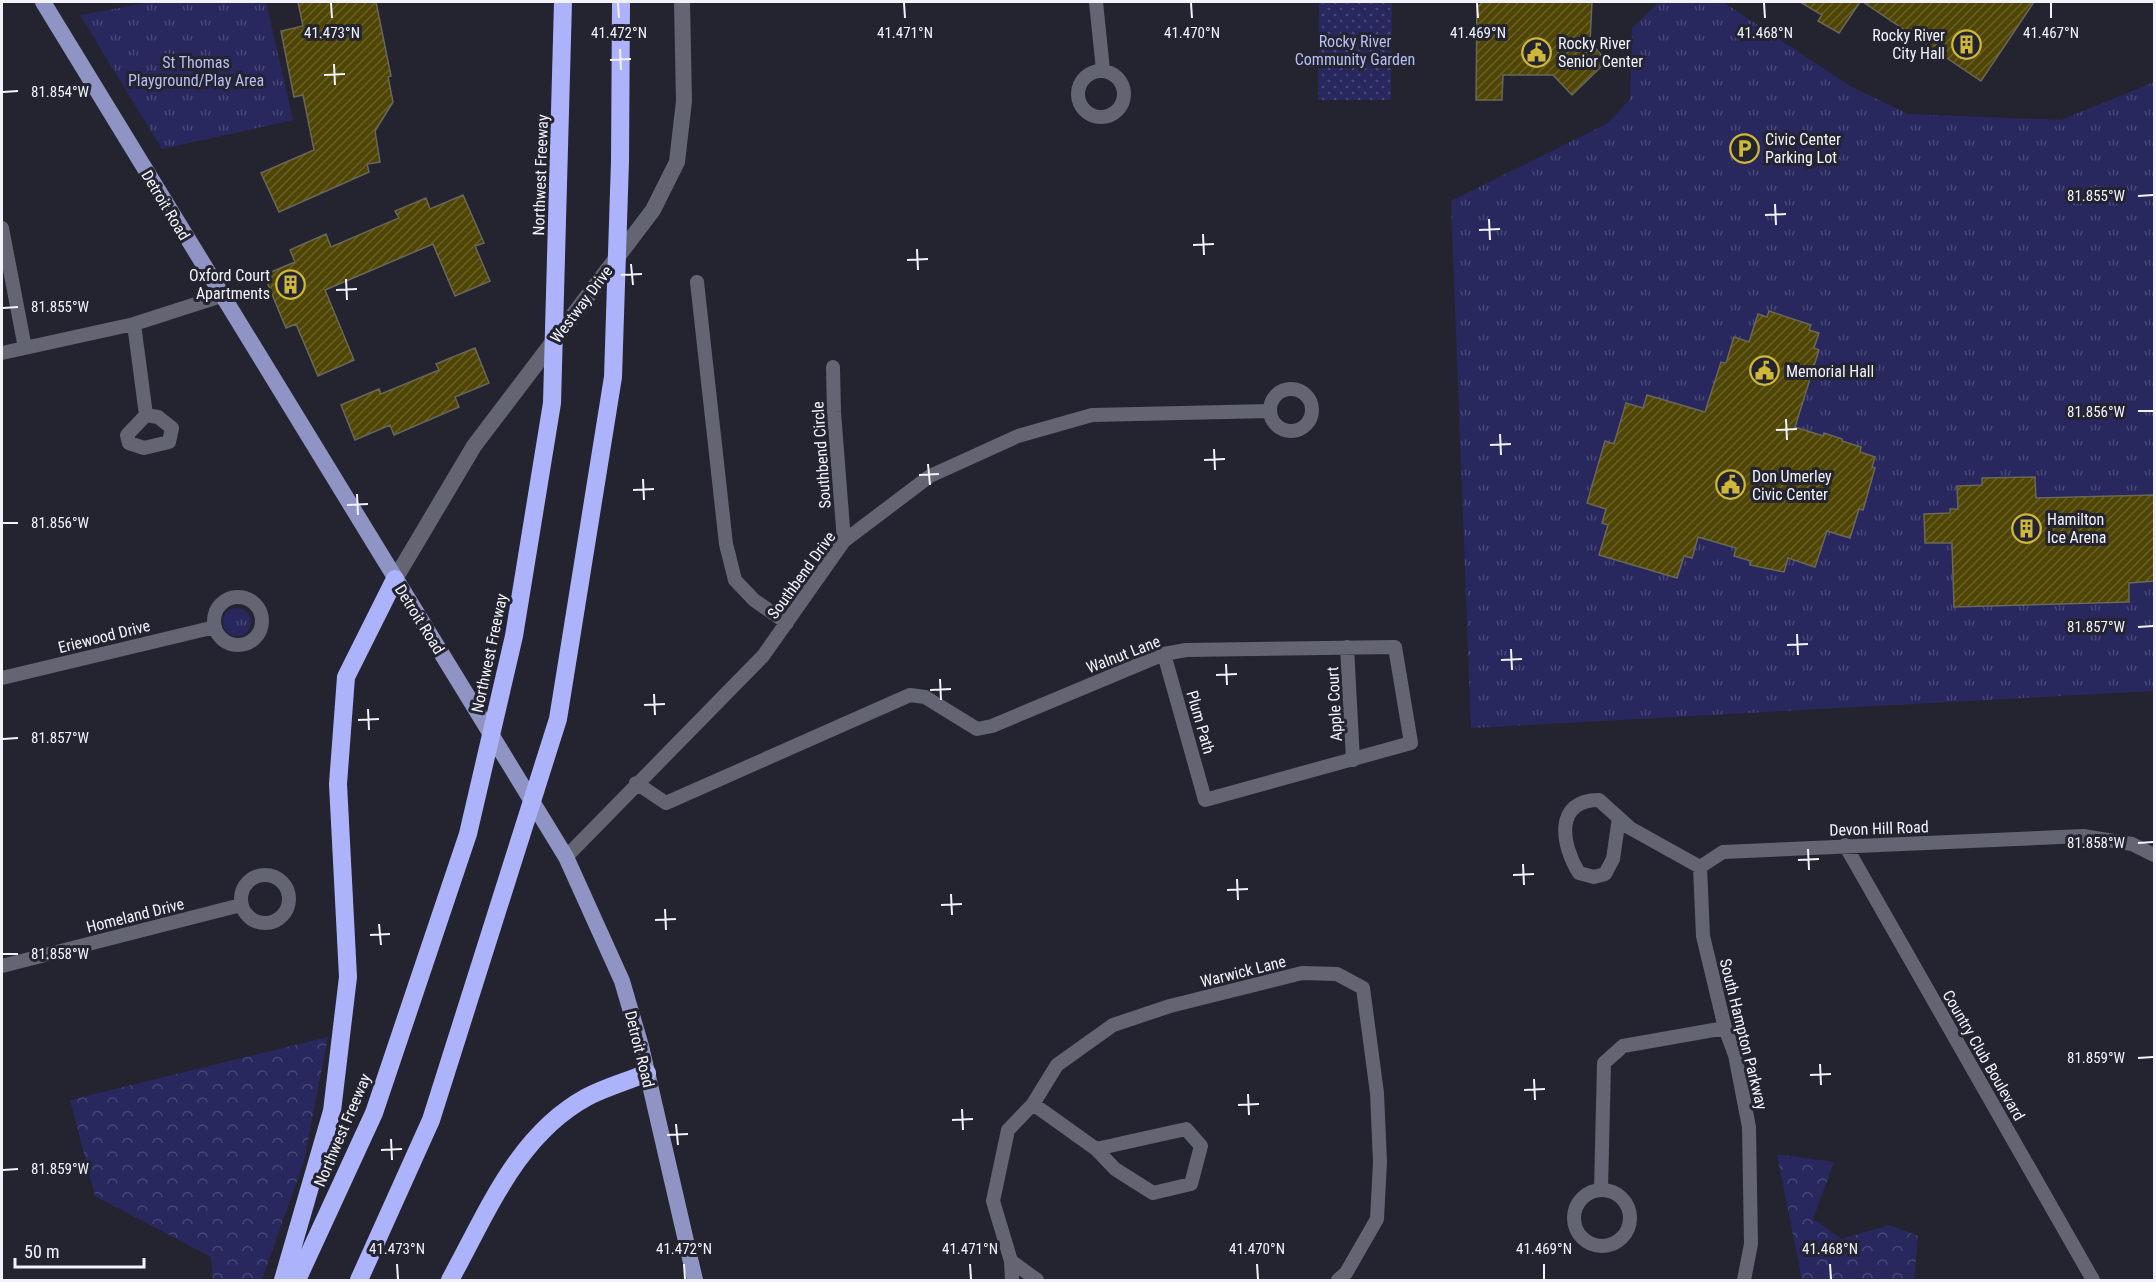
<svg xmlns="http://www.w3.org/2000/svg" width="2156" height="1282" font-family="'Roboto Condensed',sans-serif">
	<defs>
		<pattern id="grass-dots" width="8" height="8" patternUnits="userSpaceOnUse" patternTransform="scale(1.5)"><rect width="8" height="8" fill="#28275e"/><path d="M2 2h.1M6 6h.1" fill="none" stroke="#484776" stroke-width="1.8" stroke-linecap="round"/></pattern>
		<pattern id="forest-crowns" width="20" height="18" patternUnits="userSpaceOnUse" patternTransform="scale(1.5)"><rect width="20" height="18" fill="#28275e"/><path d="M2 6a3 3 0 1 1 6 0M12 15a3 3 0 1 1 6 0" fill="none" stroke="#484776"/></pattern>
		<pattern id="park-tufts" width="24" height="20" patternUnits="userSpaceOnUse" patternTransform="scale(1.5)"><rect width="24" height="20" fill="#28275e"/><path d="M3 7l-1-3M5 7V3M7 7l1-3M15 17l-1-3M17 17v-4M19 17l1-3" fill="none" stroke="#484776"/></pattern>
		<pattern id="building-hatch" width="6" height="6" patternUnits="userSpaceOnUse" patternTransform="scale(1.5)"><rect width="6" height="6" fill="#4f4504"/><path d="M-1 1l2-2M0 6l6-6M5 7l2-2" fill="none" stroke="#69602a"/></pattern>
	</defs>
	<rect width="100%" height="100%" fill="#232430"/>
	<!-- grass -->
	<path fill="url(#grass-dots)" d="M1319,2H1392L1391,100H1318Z"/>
	<!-- forest -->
	<path fill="url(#forest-crowns)" d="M328,1037L304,1161L262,1280H213L211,1257L95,1196L70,1100Z
		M1777,1154L1834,1162L1813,1219L1842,1239L1889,1225L1918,1236L1914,1280H1802Z"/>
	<!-- park -->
	<path fill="url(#park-tufts)" d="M152,2H266L293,120L162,149L80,15Z
		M1659,2H1723L1852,87L1908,114L2061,120L2154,82V691L1471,728L1451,201L1608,123L1630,99L1632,28Z
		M223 622a14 14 0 1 1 28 0a14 14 0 1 1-28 0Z"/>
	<!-- building -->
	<path fill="url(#building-hatch)" stroke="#6a6759" stroke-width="1.5" d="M298,2H376L391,76L388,77L393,102L375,131L380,162L367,164L369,172L279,212L261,173L314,150L303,95L294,97L281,31L303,26Z
		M1483,2H1592L1590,42L1607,61L1572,95L1553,75H1503L1502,100H1476L1477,7Z
		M1800,2H1860L1839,33L1818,21L1822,15Z
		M1863,2H2034L1981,81Z
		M463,195L484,243L475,246L490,281L455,296L433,244L325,290L354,360L318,376L296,324L286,328L264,275L295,262L290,250L326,234L331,247L399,218L395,211L426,198L430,209Z
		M1769,311L1811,325L1809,330L1819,333L1814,348L1819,350L1795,427L1823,436L1824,433L1842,439V441L1861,447L1860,452L1875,457L1872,467L1875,468L1863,510L1859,509L1850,538L1827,531L1815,567L1788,558L1784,572L1750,565L1751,561L1734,556L1736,548L1698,537L1692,558L1684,556L1677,578L1599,555L1608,525L1602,523L1606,509L1587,503L1605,441L1614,444L1626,403L1643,408L1647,395L1705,412L1721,362L1726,363L1734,337L1749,342L1758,314L1767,317Z
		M475,348L489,383L455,397L459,407L394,435L390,425L355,440L341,405L379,389L381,394L439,370L436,364Z
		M2035,477L2036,498L2154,495V581L2129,583V602L1954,607L1952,543H1925L1924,514L1950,513V509H1958L1957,486L1982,485V478Z"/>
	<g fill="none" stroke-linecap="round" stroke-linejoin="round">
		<!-- minor -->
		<path stroke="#646573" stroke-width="14" d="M1096,2L1103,70
			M1078 94a23 23 0 1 1 46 0a23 23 0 1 1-46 0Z
			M2,228L25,348
			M697,282L726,544L735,580L754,600L787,623
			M134,324L146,415
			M2,353L134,324L221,296
			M833,367L834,412L844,541
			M1270 410a21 21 0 1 1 42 0a21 21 0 1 1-42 0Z
			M146,415L158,417L172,428L169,442L144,448L129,443L127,435Z
			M214 621a24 24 0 1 1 48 0a24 24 0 1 1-48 0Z
			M1347,647L1353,760
			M2,678L215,627
			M636,783L666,803L910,695L925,697L977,729L992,726L1164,654L1186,650L1395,647L1411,743L1205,800L1164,654
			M1619,818L1613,859L1605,874L1594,877L1579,873C1562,846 1553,800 1599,800L1630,828L1700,867
			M1845,845L2093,1280
			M566,857L763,656L844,541L930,476L1018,436L1092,415L1270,411
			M1700,867L1723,852L2083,836L2132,844L2154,855
			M1700,867L1703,936L1725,1028L1735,1055L1749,1127L1751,1244L1744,1280
			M241 899a24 24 0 1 1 48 0a24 24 0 1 1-48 0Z
			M2,966L241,905
			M1033,1104L1096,1149L1186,1129L1201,1146L1191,1184L1153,1193L1115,1169L1096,1149
			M1574 1218a28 28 0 1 1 56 0a28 28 0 1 1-56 0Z
			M1601,1190L1604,1063L1623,1046L1725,1028
			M1011,1261L1012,1280
			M1037,1280L1011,1261L993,1201L1008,1130L1033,1104L1057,1065L1113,1025L1170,1006L1302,973L1337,974L1363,988L1377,1093L1380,1162L1377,1219L1346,1273L1338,1280"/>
		<!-- secondary -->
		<path stroke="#646573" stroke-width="16" d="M395,579L474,446L653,210L677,162L684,101L682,2"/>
		<!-- primary -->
		<path stroke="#9094c4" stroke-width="16" d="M43,2L566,857L622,981L641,1046L695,1280"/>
		<!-- motorway -->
		<path stroke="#adb3fa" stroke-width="18" d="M283,1280L332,1111L348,977L338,784L346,677L395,579
			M297,1280L374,1113L468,834L514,636L552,403L563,2
			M359,1280L431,1120L558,719L613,377L620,161L621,2
			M450,1280C487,1213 517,1135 587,1097C606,1087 628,1081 647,1073"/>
	</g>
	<!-- ticks -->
	<path fill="none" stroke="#f1f2fa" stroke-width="2" d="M331,3L332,18M618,3L619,18M904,3L905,18M1191,3L1192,18M1477,3L1478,18M1764,3L1765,18M2051,3V18M620,49L621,70M610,60L631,59M334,64L335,85M324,75L345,74M3,92L18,91M2138,196L2153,195M1775,204L1776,225M1765,215L1786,214M1489,219L1490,240M1479,230L1500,229M1203,234L1204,255M1193,245L1214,244M917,249L918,270M907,260L928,259M631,264L633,285M621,275L642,274M346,279L347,300M336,290L357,289M3,308L18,307M2138,411H2153M1786,419L1787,440M1776,430L1797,429M1500,434L1501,455M1490,445L1511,444M1214,449L1215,470M1204,460L1225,459M928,464L930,485M919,475L939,474M643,479L644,500M633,490L654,489M357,494L358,515M347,505L368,504M3,523H18M2138,627L2153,626M1797,634L1798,655M1787,645L1808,644M1511,649L1512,670M1501,660L1522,659M1226,664L1227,685M1216,675L1237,674M940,679L941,700M930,690L951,689M654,694L655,715M644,705L665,704M368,709L369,730M358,720L379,719M3,739L18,738M2138,843L2153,842M1808,849L1809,870M1798,860L1819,859M1523,864L1524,885M1513,875L1534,874M1237,879L1238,900M1227,890L1248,889M951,894L952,915M941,905L962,904M665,909L666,930M655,920L676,919M379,924L381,945M370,935L390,934M3,954H18M2138,1058L2153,1057M1820,1064L1821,1085M1810,1075L1831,1074M1534,1079L1535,1100M1524,1090L1545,1089M1248,1094L1249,1115M1238,1105L1259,1104M962,1109L963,1130M952,1120L973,1119M676,1124L678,1145M667,1135L688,1134M391,1139L392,1160M381,1150L402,1149M3,1170L18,1169M397,1264L398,1279M684,1264L685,1279M970,1264L971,1279M1257,1264L1258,1279M1544,1264V1279M1830,1264L1831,1279"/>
	<!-- icons -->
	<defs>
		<symbol id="building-ring" viewBox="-11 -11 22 22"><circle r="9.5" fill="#232430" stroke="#cfb837" stroke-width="1.5"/><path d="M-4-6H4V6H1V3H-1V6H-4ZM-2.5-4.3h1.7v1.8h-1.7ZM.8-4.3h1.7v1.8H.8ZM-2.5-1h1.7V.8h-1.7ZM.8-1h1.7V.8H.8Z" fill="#cfb837"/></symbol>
		<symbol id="civic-ring" viewBox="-11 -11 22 22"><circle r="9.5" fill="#232430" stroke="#cfb837" stroke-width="1.5"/><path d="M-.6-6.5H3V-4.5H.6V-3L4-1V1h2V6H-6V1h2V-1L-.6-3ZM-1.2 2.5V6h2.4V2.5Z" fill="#cfb837"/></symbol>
		<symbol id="parking-ring" viewBox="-11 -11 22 22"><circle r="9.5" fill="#232430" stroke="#cfb837" stroke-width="1.5"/><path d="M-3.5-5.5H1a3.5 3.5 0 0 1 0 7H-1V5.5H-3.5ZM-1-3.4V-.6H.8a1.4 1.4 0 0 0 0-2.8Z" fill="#cfb837"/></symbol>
	</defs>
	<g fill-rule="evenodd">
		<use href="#building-ring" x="1950" y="28" width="33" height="33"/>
		<use href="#civic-ring" x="1520" y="36" width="33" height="33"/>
		<use href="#parking-ring" x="1728" y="132" width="33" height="33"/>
		<use href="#building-ring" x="274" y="268" width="33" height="33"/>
		<use href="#civic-ring" x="1748" y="354" width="33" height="33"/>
		<use href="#civic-ring" x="1714" y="468" width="33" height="33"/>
		<use href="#building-ring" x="2010" y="512" width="33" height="33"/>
	</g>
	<g text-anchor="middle" stroke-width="6" stroke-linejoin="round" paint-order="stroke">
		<!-- poi labels -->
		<g font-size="16" fill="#f1f2fa" stroke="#232430" text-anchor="start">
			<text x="1945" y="41" text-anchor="end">Rocky River<tspan x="1945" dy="18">City Hall</tspan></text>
			<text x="1558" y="49">Rocky River<tspan x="1558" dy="18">Senior Center</tspan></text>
			<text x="1765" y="145">Civic Center<tspan x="1765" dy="18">Parking Lot</tspan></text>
			<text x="270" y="281" text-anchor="end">Oxford Court<tspan x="270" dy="18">Apartments</tspan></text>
			<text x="1786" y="377">Memorial Hall</text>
			<text x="1752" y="482">Don Umerley<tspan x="1752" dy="18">Civic Center</tspan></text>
			<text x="2047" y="525">Hamilton<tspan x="2047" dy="18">Ice Arena</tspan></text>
		</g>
		<!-- park labels -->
		<g font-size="16" fill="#b8bdf4" stroke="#232430">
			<text x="1355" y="47">Rocky River<tspan x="1355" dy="18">Community Garden</tspan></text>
			<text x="196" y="68">St Thomas<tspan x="196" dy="18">Playground/Play Area</tspan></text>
		</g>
		<!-- street labels -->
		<g font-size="16" fill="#f1f2fa" stroke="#232430">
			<text transform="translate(540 175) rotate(-88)" y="6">Northwest Freeway</text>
			<text transform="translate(166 205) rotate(59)" y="6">Detroit Road</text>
			<text transform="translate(581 304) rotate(-53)" y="6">Westway Drive</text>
			<text transform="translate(821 455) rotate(-94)" y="6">Southbend Circle</text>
			<text transform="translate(801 575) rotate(-54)" y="6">Southbend Drive</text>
			<text transform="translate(420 619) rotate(58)" y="6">Detroit Road</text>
			<text transform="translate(104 636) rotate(-14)" y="6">Eriewood Drive</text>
			<text transform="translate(489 653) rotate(-78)" y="6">Northwest Freeway</text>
			<text transform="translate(1123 654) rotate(-21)" y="6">Walnut Lane</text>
			<text transform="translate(1334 704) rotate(-93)" y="6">Apple Court</text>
			<text transform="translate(1201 722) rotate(74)" y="6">Plum Path</text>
			<text transform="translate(1879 828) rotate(-2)" y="6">Devon Hill Road</text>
			<text transform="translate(135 915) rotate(-14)" y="6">Homeland Drive</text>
			<text transform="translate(1243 971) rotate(-14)" y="6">Warwick Lane</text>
			<text transform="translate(1744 1034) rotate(76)" y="6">South Hampton Parkway</text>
			<text transform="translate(640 1049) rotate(76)" y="6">Detroit Road</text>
			<text transform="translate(1984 1055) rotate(60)" y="6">Country Club Boulevard</text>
			<text transform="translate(342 1130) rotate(-67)" y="6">Northwest Freeway</text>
		</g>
	</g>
	<g font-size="15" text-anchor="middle" fill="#f1f2fa" stroke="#232430" stroke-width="6" stroke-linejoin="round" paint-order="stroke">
		<text x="332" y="38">41.473°N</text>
		<text x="619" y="38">41.472°N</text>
		<text x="905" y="38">41.471°N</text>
		<text x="1478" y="38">41.469°N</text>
		<text x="1192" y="38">41.470°N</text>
		<text x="1765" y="38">41.468°N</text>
		<text x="2051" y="38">41.467°N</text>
		<text x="60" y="97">81.854°W</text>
		<text x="2096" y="201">81.855°W</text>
		<text x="60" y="312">81.855°W</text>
		<text x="2096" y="417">81.856°W</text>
		<text x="60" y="528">81.856°W</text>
		<text x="2096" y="632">81.857°W</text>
		<text x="60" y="743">81.857°W</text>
		<text x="2096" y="848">81.858°W</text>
		<text x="60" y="959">81.858°W</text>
		<text x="2096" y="1063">81.859°W</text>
		<text x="60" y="1174">81.859°W</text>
		<text x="397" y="1254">41.473°N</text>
		<text x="684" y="1254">41.472°N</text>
		<text x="970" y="1254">41.471°N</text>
		<text x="1257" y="1254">41.470°N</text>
		<text x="1544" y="1254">41.469°N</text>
		<text x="1830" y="1254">41.468°N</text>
	</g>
	<!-- border -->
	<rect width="2156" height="1282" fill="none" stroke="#f1f2fa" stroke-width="6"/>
	<!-- scale -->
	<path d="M15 1258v9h129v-9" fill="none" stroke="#f1f2fa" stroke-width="3"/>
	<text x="24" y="1258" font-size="18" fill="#f1f2fa" stroke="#232430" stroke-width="4.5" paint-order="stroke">50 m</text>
</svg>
